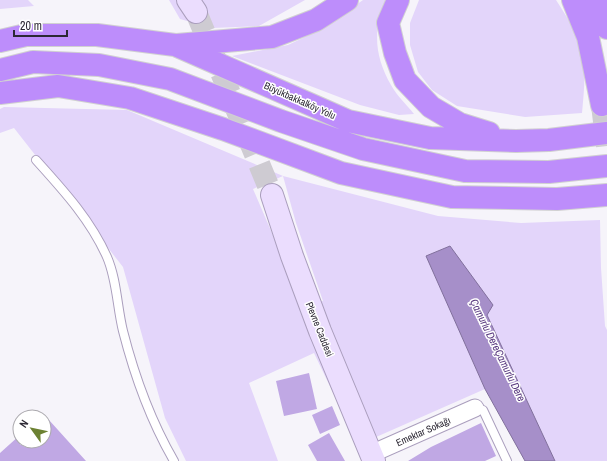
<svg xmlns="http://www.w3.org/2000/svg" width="607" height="461" font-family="'Archivo Narrow',sans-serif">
	<rect width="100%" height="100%" fill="#f6f4fa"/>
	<!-- green -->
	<path fill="#e3d5fa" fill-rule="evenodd" d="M0,0H28L34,6L0,9Z
		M169,0H305L259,26L212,28L180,19Z
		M363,0H386C372,30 375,57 391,85C397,96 407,105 414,114L399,115L360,105L232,56L288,45L326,27Z
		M419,0H556C565,14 575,29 580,44C587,65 584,92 582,113L525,117L457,106L432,90L418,72L410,45V23Z
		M4,107L127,110L283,176L438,216L521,223L600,220L601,268L605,326L607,330V461H555L487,315L450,246L427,256L485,389L358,445L314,353L249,383L278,461H186L165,418L123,267L14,128L0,133V109ZM283,176L296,223L323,301L303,305L253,189Z"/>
	<!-- water -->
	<path fill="#a68fc9" stroke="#81709c" d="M450,246L493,305L487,315L555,461H525L485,389L426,256Z"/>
	<!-- building -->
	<path fill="#c0a8e4" d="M309,373L317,409L284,416L276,381Z
		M332,406L340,425L320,434L312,415Z
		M49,420L86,461H0V453L20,435V445L25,441H44V424Z
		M481,423L496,456L485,461H408L431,447Z
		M329,433L345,461H317L308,445Z"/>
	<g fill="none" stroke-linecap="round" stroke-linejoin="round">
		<!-- secondary-tunnel -->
		<path stroke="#cecbd2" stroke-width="22" stroke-dasharray="22 11" stroke-linecap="butt" d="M196,12L272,195"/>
		<!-- highway-tunnel -->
		<path stroke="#cecbd2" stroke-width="22" stroke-dasharray="22 11" stroke-linecap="butt" d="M602,105L607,146"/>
		<defs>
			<path id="lane" d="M36,160C63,190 90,219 107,257C117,280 117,307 123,331C134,374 152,423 174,461
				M475,408L483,410L507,461"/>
			<path id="street" d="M371,454L475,408"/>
			<path id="secondary" d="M188,0L196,12
				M272,195L292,256L320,331L374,461"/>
			<path id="highway" d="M398,0L388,23L395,53L405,80L431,107L460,124L489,133
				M573,0L588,37L602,105
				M596,0L607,28
				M0,41L26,35H97L175,45L348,121L430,138L516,141L549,140L607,133
				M177,45L272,37L316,20L347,0
				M0,70L33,62L99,65L170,79L281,121L363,149L465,171L549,172L607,166
				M0,93L58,86L130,98L223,129L341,173L452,197L557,199L607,195"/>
		</defs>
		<!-- lane casing -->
		<use href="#lane" stroke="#aa9ebd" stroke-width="10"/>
		<!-- street casing -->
		<use href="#street" stroke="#aa9ebd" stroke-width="19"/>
		<!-- secondary casing -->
		<use href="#secondary" stroke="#aa9ebd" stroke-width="24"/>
		<!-- highway casing -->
		<use href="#highway" stroke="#d1d0d2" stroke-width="24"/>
		<!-- lane -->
		<use href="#lane" stroke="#fff" stroke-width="8"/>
		<!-- street -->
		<use href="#street" stroke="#fff" stroke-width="17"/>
		<!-- secondary -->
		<use href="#secondary" stroke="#ebddfe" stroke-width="22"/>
		<!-- highway -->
		<use href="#highway" stroke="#bd8dfb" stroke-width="22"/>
	</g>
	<g text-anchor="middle" stroke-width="3" stroke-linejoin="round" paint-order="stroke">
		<!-- street labels -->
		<g font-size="10" fill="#2c2834" stroke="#fff">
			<text transform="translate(300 100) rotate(24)" y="4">Büyükbakkalköy Yolu</text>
			<text transform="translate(320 329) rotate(68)" y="4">Plevne Caddesi</text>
			<text transform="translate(423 431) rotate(-24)" y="4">Emektar Sokağı</text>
		</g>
		<!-- water labels -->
		<g font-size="11" font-style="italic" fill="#58387f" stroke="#fff">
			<text transform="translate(498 350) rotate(64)" y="4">Çamurlu DereÇamurlu Dere</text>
		</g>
	</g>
	<!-- north arrow -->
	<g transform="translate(32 429) rotate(303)"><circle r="19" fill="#ffffff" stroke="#aba9ae"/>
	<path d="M0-3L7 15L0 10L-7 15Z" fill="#6c8132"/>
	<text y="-6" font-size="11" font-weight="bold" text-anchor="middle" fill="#2c2834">N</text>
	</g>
	<!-- scale -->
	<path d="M14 30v6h53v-6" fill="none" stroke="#2c2834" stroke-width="2"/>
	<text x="20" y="30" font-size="12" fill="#2c2834" stroke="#ffffff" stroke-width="3" paint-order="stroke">20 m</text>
</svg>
